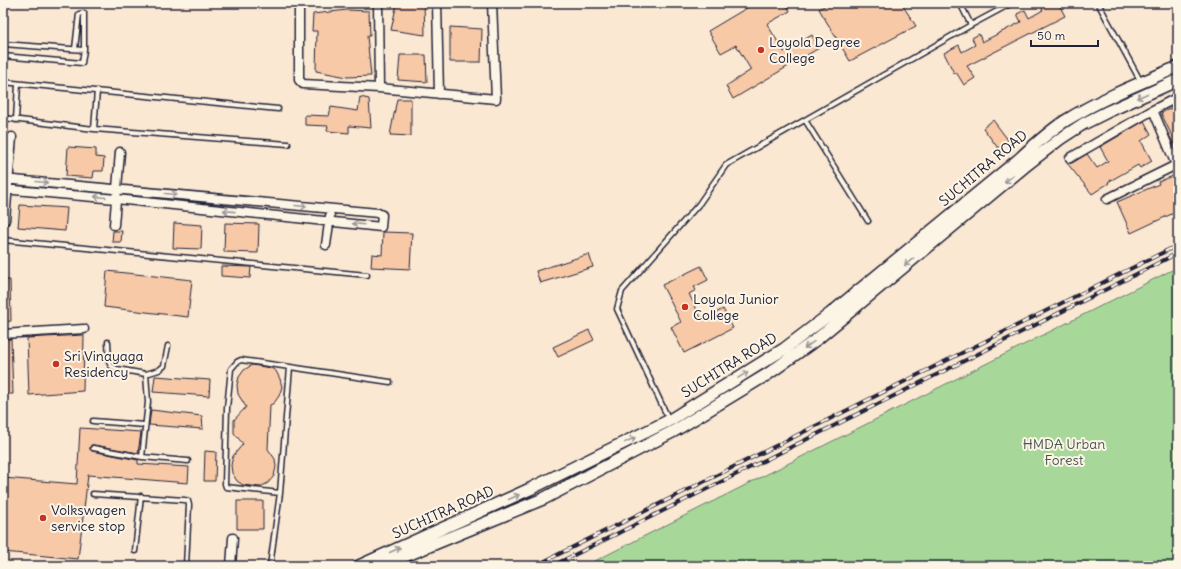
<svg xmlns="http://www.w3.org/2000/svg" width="1181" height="569" font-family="Delius,sans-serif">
	<rect width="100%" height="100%" fill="#fbe8d2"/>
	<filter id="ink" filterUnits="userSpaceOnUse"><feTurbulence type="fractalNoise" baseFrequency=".025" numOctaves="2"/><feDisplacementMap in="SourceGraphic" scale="8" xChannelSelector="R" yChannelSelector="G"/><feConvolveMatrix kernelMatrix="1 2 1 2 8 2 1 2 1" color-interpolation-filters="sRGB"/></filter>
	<g filter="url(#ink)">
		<!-- green -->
		<path fill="#a8d899" stroke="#657d6a" d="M1178,267V566H585Z"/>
		<!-- building -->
		<path fill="#f8c9a7" stroke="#22223b" d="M397,3H424L425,35L391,30Z
			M755,3H785L790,11L767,24L784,52L812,35L819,48L733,99L726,86L751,70L736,45L721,53L708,31Z
			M829,3H901L916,26L850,61L819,9Z
			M1039,3H1058L1065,16L967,66L975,78L964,85L956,72L954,73L944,53L959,45L962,52L975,45L972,38L979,34L982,42L1021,22L1017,14L1025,10L1029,18L1043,10Z
			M347,10L369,11L370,36H367L371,76L347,77L316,71L317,31H312L313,14Z
			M450,27L482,29L481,62H450Z
			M400,55H426L427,82L398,80Z
			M360,97L369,99L371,128L349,126V133L327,131L328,126L305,125V115L329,116L331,107L358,111Z
			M397,99H411V136L390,135Z
			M1178,105V152L1169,135L1171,134L1161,113Z
			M993,120L1008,140L998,148L983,128Z
			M1144,121L1151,134L1141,141L1152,161L1140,168L1138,165L1108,182L1109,183L1092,194L1067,163H1072L1087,154L1097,168L1108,161L1100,147Z
			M68,147L96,149V157L104,158L103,171H94L93,178L66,176Z
			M1178,174V211L1131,233L1117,202L1159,184L1158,182Z
			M20,205L67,208L65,231L18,227Z
			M174,223L202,225L201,249L173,248Z
			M225,223L259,224L258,253L224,252Z
			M113,231H122L121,242H112Z
			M383,232L412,233L410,269L371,267L372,254L382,255Z
			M589,254L593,267L540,283L536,271Z
			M221,266L251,267L250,278L221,276Z
			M701,266L708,280L694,287L696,290L689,294L702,320L723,309L733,328L684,353L671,327L681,322L662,285Z
			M107,271L192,280L188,317L104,307Z
			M3,280H10L11,321L3,322Z
			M589,330L594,340L558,357L553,347Z
			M84,335L83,391L29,395L27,338Z
			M3,339H11L13,394H3Z
			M252,365L271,368L276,371L280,379L282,387L279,396L274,403L270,405L268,449L275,459L276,467L274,476L268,483L260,487L243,485L237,481L232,473L231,465L233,456L243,444L234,433V420L246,407L238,394L237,385L239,377L244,370Z
			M155,376L210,380L209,396L153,392Z
			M151,410L202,416L203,429L149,425Z
			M80,428L141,432L138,453L94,445H91L90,449L92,451L138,460V464L189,467L188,483L88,475L78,559L3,552V478L77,484Z
			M205,451L216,452L215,481H204Z
			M237,501H263V529H237Z"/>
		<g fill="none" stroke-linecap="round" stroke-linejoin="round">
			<defs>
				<path id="lane" d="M960,3L971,25
					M1098,3L1141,82
					M3,44L84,50L82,63L3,56
					M75,49L79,14L84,13V50
					M3,82L278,109
					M3,118L94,129L288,144
					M16,120L18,84
					M805,120L868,221
					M94,129L97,91
					M3,240L367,275
					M108,342L109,362L111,366L117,369L146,374L159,370L164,366L168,346
					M669,420L617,309L622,291L699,204L726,165L971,25L1012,3
					M93,421L145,425
					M93,448L142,457L188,461
					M142,457L148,402L146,374
					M280,493L226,487L225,484L227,408L231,369L237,362L241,360L290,367
					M93,494L185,500L188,501L189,505L186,566
					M135,551L141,496
					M270,566L280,493L290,367L390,382"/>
				<path id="street" d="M299,3V80L303,84L379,88L496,99L492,3
					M378,3L379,88
					M437,3L439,94
					M1153,110L1176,165
					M1070,158L1153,110L1178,97
					M3,179L378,213L382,215L381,227L116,199L3,189
					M1107,199L1178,164
					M5,220L12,137
					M114,225L120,152
					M326,245L330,216
					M3,334L84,329
					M231,566L233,538"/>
				<path id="secondary" d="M359,566L530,489L670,420L784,349L830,314L1018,160C1033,146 1048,132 1065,121C1100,99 1140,83 1178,67
					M381,566L543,499L674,431L768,374L817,339L1024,167L1060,139L1083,124L1109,111L1178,80"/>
			</defs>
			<!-- lane casing -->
			<use href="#lane" stroke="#22223b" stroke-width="7"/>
			<!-- street casing -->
			<use href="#street" stroke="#22223b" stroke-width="11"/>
			<!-- secondary casing -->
			<use href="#secondary" stroke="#22223b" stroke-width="14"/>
			<!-- lane -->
			<use href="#lane" stroke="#fcf5e5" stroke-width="4"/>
			<!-- street -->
			<use href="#street" stroke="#fcf5e5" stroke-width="8"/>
			<!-- secondary -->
			<use href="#secondary" stroke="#fcf5e5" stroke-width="11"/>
			<defs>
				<path id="rail" d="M535,566L1178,245
					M552,566L952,367L1178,253"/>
			</defs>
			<!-- rail casing -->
			<use href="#rail" stroke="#22223b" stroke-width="4"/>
			<!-- rail -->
			<use href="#rail" stroke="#fcf5e5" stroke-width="2.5" stroke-dasharray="8" stroke-linecap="butt"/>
		</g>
		<!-- one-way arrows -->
		<defs><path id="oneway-shaft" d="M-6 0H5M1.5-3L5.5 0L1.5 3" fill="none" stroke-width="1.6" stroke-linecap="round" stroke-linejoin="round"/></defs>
		<g stroke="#9a9698">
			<use href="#oneway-shaft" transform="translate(1142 96) rotate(156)"/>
			<use href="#oneway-shaft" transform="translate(1009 179) rotate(140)"/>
			<use href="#oneway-shaft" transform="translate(42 182) rotate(5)"/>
			<use href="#oneway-shaft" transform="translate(171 194) rotate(5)"/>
			<use href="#oneway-shaft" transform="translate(100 197) rotate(-175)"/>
			<use href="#oneway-shaft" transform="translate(301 206) rotate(5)"/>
			<use href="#oneway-shaft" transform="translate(229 211) rotate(-174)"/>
			<use href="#oneway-shaft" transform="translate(358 224) rotate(-173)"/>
			<use href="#oneway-shaft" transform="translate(909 262) rotate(140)"/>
			<use href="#oneway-shaft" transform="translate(809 345) rotate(145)"/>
			<use href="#oneway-shaft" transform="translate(743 375) rotate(-32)"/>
			<use href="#oneway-shaft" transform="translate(630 440) rotate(-26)"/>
			<use href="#oneway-shaft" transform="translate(514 497) rotate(-24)"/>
			<use href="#oneway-shaft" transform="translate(395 550) rotate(-24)"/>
		</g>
	</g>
	<!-- markers -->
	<g fill="#c8321e" stroke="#fcf5e5" stroke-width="1.5">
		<circle cx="761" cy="50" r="4"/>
		<circle cx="685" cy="307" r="4"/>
		<circle cx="56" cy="364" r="4"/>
		<circle cx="43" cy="518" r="4"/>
	</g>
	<g text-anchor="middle" stroke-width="4" stroke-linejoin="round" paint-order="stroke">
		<!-- poi labels -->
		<g font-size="14" fill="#22223b" stroke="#fcf5e5" text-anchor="start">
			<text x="769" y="47">Loyola Degree<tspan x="769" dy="16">College</tspan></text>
			<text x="693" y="304">Loyola Junior<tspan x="693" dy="16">College</tspan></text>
			<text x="64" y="361">Sri Vinayaga<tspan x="64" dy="16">Residency</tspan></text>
			<text x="51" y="515">Volkswagen<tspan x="51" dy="16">service stop</tspan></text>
		</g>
		<!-- street labels -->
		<g font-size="14" fill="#22223b" stroke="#fcf5e5">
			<text transform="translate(983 168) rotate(-40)" y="5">SUCHITRA ROAD</text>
			<text transform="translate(729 365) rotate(-32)" y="5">SUCHITRA ROAD</text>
			<text transform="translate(443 512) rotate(-24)" y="5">SUCHITRA ROAD</text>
		</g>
		<!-- park labels -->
		<g font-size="14" fill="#4a5957" stroke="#fcf5e5">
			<text x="1064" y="449">HMDA Urban<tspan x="1064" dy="16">Forest</tspan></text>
		</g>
	</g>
	<!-- margin -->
	<rect width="1181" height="569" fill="none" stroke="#fcf5e5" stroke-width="16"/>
	<rect x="8" y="8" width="1165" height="553" fill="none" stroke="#22223b" stroke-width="1.5" filter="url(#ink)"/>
	<!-- scale -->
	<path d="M1031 40v6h67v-6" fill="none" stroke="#22223b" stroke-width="2"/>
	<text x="1037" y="40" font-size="12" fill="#22223b" stroke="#fcf5e5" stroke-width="3" paint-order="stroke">50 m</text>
</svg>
